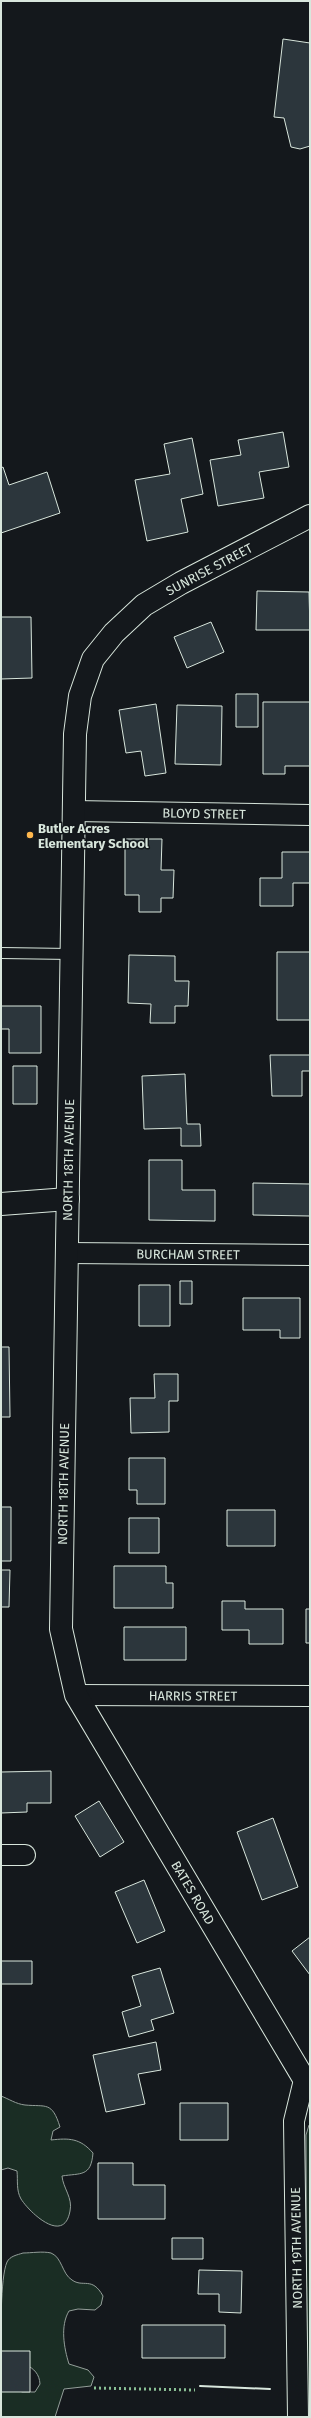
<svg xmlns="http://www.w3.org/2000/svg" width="311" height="2418" font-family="'Fira Sans',sans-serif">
	<rect width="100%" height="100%" fill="#14181c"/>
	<!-- green -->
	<path fill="#1a2d24" stroke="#939e99" d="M1,2096C9,2099 16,2104 25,2105C46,2107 52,2101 60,2127L53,2131L51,2140C69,2138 80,2138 93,2153C91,2177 81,2173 62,2176C63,2188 73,2198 70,2211C64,2245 30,2213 21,2199C16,2190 18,2181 17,2171L8,2168L1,2170Z
		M309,2125H310V2417H307L306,2135Z
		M23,2253C31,2253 43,2251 51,2253C62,2257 62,2274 72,2280C83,2288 92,2276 103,2296L101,2305L95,2310L78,2309L69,2311C60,2326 64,2348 69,2364L88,2370L94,2377L91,2386L64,2389L55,2417H1V2379L22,2392H35L40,2384C39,2364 17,2362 1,2357C1,2336 0,2278 7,2262C10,2256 17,2255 23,2253Z"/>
	<!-- building -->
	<path fill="#2c363c" stroke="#d8e6dc" d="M283,39L310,43V146L300,149L291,147L284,118L274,117Z
		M283,432L289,467L259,472L264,498L218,506L210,460L241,455L238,440Z
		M192,438L203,494L181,499L188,532L147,541L135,480L170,474L164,444Z
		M3,467L9,485L47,472L60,513L1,533V468Z
		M257,591L309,592L310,630H256Z
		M1,617H31L32,678L1,679Z
		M211,622L224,652L187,668L174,637Z
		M236,694H258V727H236Z
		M263,702H310V766H285V774H263Z
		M156,704L166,773L145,776L141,751L126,753L119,710Z
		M177,705L222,706L221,765L175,764Z
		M125,839H162L161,870H174L173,898H161V912H139V895H125Z
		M282,852H310V883H293V906H260V878H282Z
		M277,952H310V1020H277Z
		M129,955L175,956V981H189L188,1006H175V1023H150L151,1004L128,1003Z
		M1,1006H41V1053H9V1029H1Z
		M270,1055H310V1071H302V1096H272Z
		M13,1066H37V1104H13Z
		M185,1074L187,1124H200L201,1146H181V1128L144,1129L142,1076Z
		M149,1160H182V1190H215V1221L149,1220Z
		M253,1183L310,1184V1216L253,1215Z
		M180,1281H192V1304H180Z
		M139,1285H170V1326H139Z
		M243,1298H300V1338H280V1330H243Z
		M1,1347H9L10,1417H1Z
		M154,1374H178V1401H169V1432L131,1433L130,1398H155Z
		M129,1458H165V1504H137V1490H129Z
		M1,1507H11V1561H1Z
		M227,1510H275V1546H227Z
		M129,1518H159V1553H129Z
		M114,1566H166V1583H173V1608H114Z
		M1,1570H10L9,1607H1Z
		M222,1601H245V1609H283V1644H249V1630H222Z
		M306,1609H310V1643H306Z
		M124,1627H186V1660H124Z
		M51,1771V1803H27V1812L1,1813V1772Z
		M99,1801L124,1842L100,1857L75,1816Z
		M273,1818L298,1887L262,1900L237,1832Z
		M144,1880L165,1931L137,1943L115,1892Z
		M310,1937V1975L292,1951Z
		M1,1961H32V1984H1Z
		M160,1968L174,2013L151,2020L154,2030L129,2037L122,2012L141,2006L132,1976Z
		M156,2042L161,2070L138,2074L145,2104L106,2112L93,2055Z
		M180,2103H228V2140H180Z
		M98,2163H133V2185H165V2219H98Z
		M172,2238H203V2259H172Z
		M199,2270L242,2271L241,2313L219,2312V2294H198Z
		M142,2325H225V2358H142Z
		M1,2351H30V2392H1Z"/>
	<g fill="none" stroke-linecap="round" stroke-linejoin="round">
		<defs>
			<path id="lane" d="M1,953L71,954"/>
			<g id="street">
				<path id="s1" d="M74,811L310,815"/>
				<path id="s2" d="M66,1253L310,1255"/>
				<path id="s3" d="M76,1695L310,1696"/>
				<path d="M1,1855H25"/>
				<path d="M298,2417L294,2121L304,2080"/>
			</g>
			<g id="secondary">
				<path id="s4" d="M310,516L181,583L144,605L114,633L93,659L80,696L75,734L61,1629L76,1695L310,2089"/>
				<path d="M1,1204L68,1199"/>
			</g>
		</defs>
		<!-- lane casing -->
		<use href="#lane" stroke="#d8e6dc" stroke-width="12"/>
		<!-- street casing -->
		<use href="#street" stroke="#d8e6dc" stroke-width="22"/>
		<!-- secondary casing -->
		<use href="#secondary" stroke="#d8e6dc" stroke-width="24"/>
		<!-- lane -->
		<use href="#lane" stroke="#14181c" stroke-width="10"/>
		<!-- street -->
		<use href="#street" stroke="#14181c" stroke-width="20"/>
		<!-- secondary -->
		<use href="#secondary" stroke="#14181c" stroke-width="22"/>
		<!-- hedge -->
		<path stroke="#8ac095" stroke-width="3" stroke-dasharray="2 3" stroke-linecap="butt" d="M94,2388L195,2390"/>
		<!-- wall -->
		<path stroke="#d8e6dc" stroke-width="2" d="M200,2386L270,2389"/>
	</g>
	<!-- markers -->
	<circle fill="#ffb74d" stroke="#14181c" stroke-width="1.5" cx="30" cy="835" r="4"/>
	<g text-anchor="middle" stroke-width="3" stroke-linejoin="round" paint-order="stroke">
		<!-- street labels -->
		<g font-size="13" fill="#d8e6dc" stroke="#14181c">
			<text transform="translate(209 569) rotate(-28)" y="5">SUNRISE STREET</text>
			<text dy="5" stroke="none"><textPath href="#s1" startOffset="130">BLOYD STREET</textPath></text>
			<text transform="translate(68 1160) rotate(-89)" y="5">NORTH 18TH AVENUE</text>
			<text dy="5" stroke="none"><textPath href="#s2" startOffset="122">BURCHAM STREET</textPath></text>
			<text transform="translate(63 1484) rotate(-89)" y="5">NORTH 18TH AVENUE</text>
			<text dy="5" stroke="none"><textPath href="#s3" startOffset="117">HARRIS STREET</textPath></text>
			<text dy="5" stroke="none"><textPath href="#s4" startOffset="1533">BATES ROAD</textPath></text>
			<text transform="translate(296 2248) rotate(-91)" y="5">NORTH 19TH AVENUE</text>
		</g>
		<!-- poi labels -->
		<g font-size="13" font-weight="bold" fill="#d8e6dc" stroke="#14181c" text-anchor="start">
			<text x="38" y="833">Butler Acres<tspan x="38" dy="15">Elementary School</tspan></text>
		</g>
	</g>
	<!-- border -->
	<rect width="311" height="2418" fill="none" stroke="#d8e6dc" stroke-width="4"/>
</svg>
